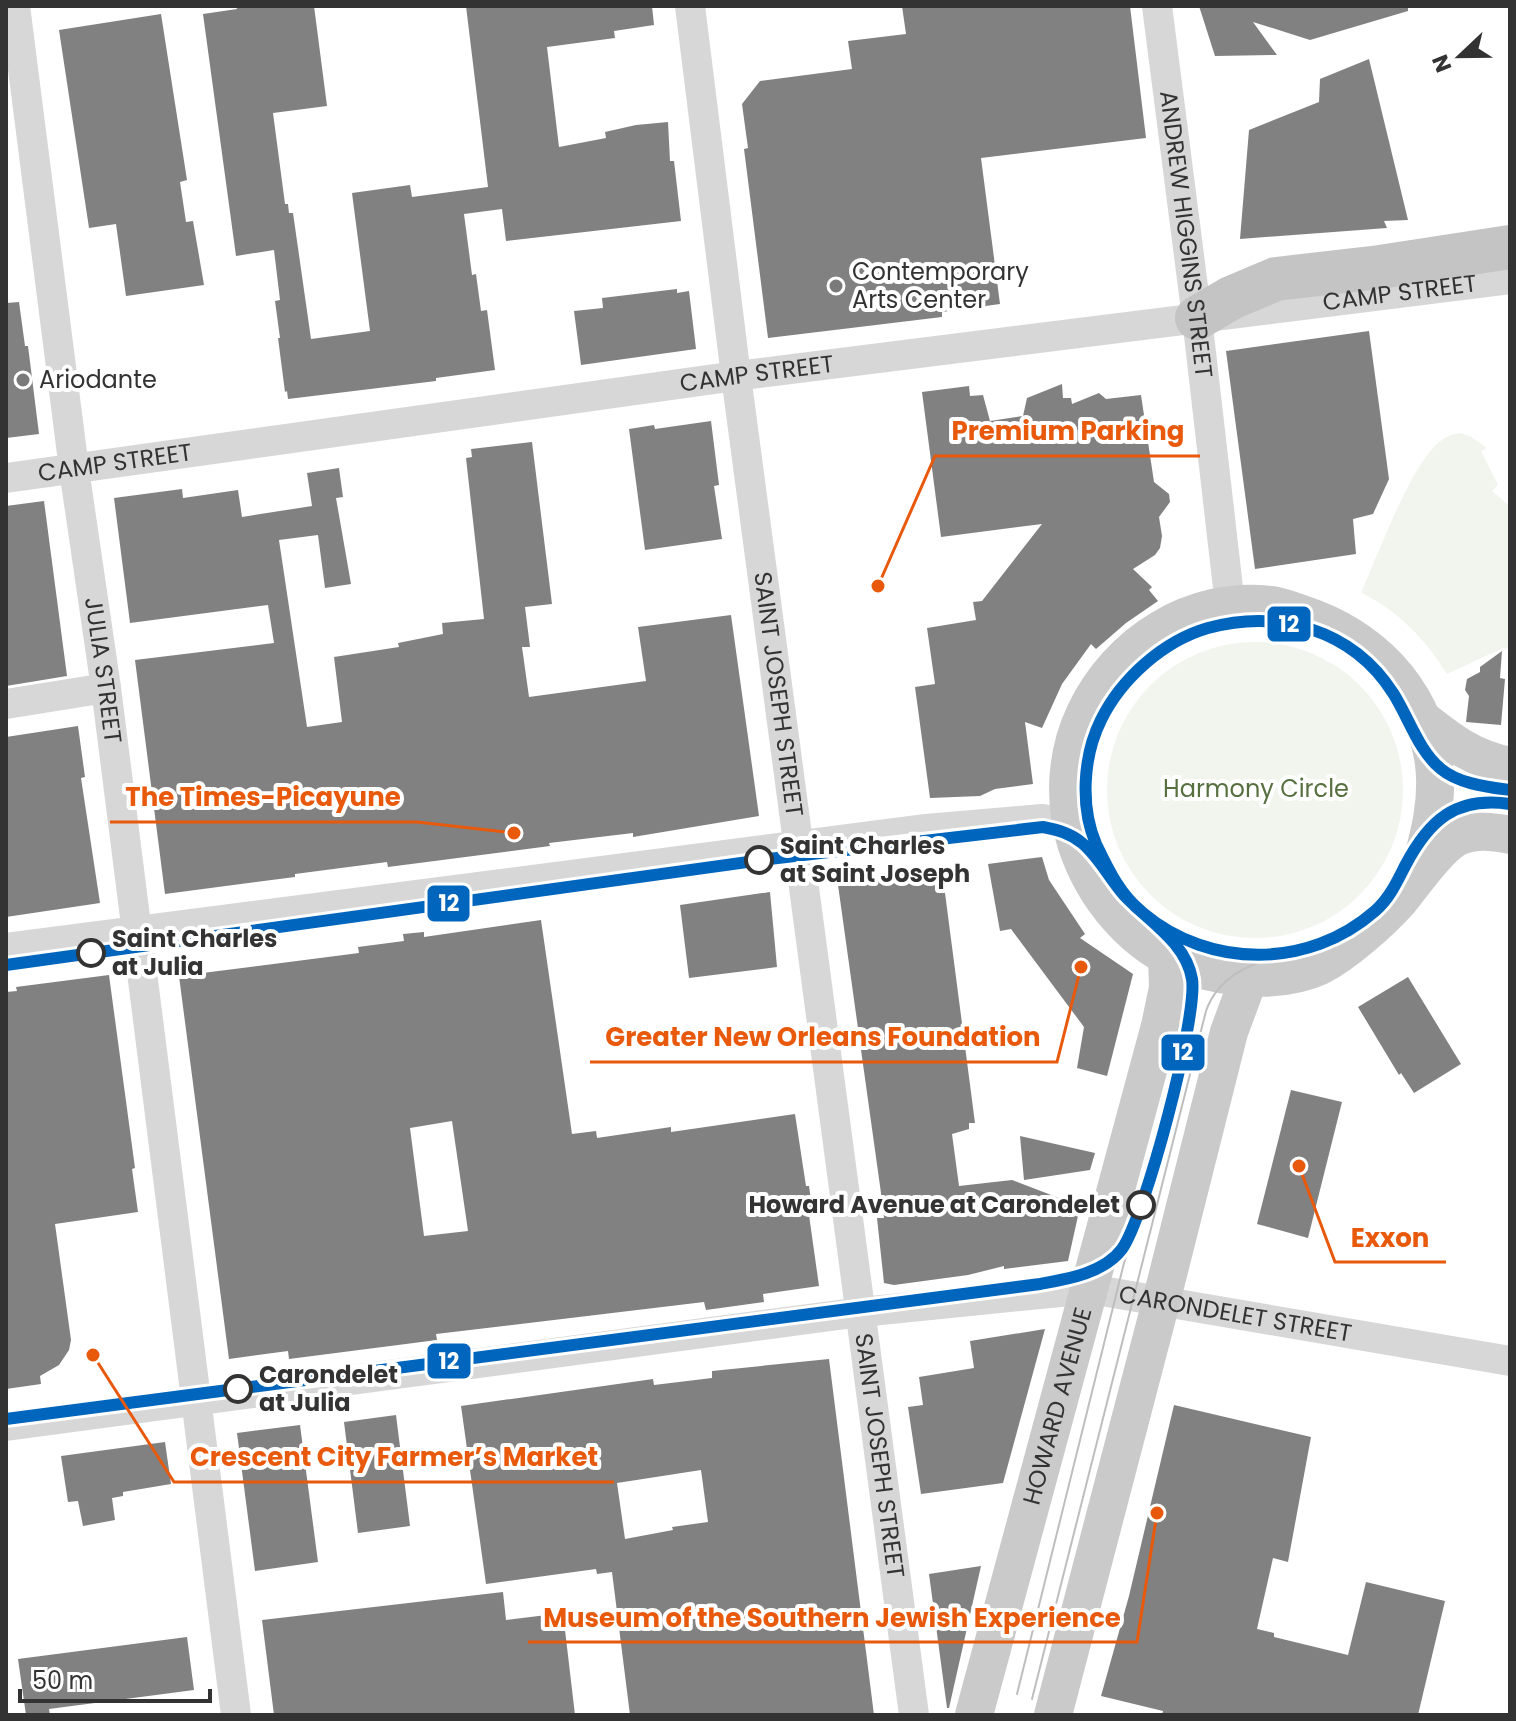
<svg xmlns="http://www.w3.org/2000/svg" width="1516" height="1721" font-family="Poppins,sans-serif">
	<rect width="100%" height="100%" fill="#fff"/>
	<!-- green -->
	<path fill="#f1f5ed" d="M1460,433L1470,436L1487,448L1481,451L1498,485L1492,491L1510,506V649L1503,648L1447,674C1426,640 1398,610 1361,593C1378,555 1409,469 1438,443C1445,437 1452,434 1460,433Z
		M1107 790a148 148 0 1 1 296 0a148 148 0 1 1-296 0Z"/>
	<!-- building -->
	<path fill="#818181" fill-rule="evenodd" d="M236,6H314L327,106L273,113L285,204H288L289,213H293L311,339L370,331L352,193L410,185L412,197L488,187L466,6H652L654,25L614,31L615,38L547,47L559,147L606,138L605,132L636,125L668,122L670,161H674L681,221L506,241L502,209L464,214L472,275L476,274L481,311L487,310L495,370L436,378V381L288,399L287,391L285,392L278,338H280L275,301L280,300L274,250L236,256L203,14L237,9Z
		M902,6H1130L1146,138L981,158L1000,304L942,312V317L768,338L744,149L748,148L742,104L760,81L852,69L848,41L906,34Z
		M1199,6H1408V11L1310,40L1253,22L1277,55L1215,56Z
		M161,14L187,180L180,182L186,222L193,221L204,285L126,296L116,224L89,228L59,30Z
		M1369,59L1408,220L1384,221L1387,228L1240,239L1249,130L1319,102L1320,79Z
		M677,289V293L689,291L696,349L581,365L574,311L603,308L602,298Z
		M19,302L25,346H28L39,434L6,438V303Z
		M1369,331L1389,479L1373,514L1353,519L1356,554L1255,569L1226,351Z
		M1062,384L1063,398H1071L1072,404L1099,393L1106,399L1141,395L1154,482L1169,494L1170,502L1159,517L1162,536L1160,548L1155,555L1133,569L1152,587L1149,590L1158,601L1126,623L1096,649L1091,644L1062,684L1042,728L1025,722L1033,784L995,789L980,796L930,798L915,687L935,684L927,628L976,620L973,602L982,601L1042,524L941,537L922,392L969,386L970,396L983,395L990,421L1023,416L1027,398Z
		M711,421L719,485L714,486L722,539L645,550L629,429L654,425L655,429Z
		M532,442L552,604L525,607L530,647H522L529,697L646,681L638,627L731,615L759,816L633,837V833L549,843L550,846L388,867L387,862L295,874V877L165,894L135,660L274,643L268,605L130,623L114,498L182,489L183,498L238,490L242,517L312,506L307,473L339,468L343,497L336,498L351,584L325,588L318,535L279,540L307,727L342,722L334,657L399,647L398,643L443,634L442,623L484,619L466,458L472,457L471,449Z
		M44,501L67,676L6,686V506Z
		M1502,651L1500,678L1505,679L1501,725L1466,722L1469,696L1465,690L1467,679L1480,672V667Z
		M78,726L85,777L81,778L100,903L6,917V737Z
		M1042,857L1049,880L1085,934L1080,938L1133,974L1107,1076L1077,1068L1084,1027L1011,929L1000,931L988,864Z
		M942,870L975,1123H969V1129L952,1134L959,1186L1012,1180L1072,1203L1070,1213L1078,1216L1068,1261L1004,1269V1266L968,1275L894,1285L884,1283L877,1218H884L881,1193L838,885Z
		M770,892L777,967L689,978L680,905Z
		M541,920L572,1134L596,1131L597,1138L671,1127V1132L795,1114L806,1186H809L813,1214L809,1215L819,1286L763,1294L764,1302L706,1310L704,1302L436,1334L437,1340L289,1359L288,1351L229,1359L179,976L359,953L358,947L404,941L403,934L424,932V937ZM452,1121L468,1231L424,1236L410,1128Z
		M109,975L135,1168L132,1169L138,1212L55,1224L71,1340L69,1350L59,1365L40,1376L41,1384L6,1389V992L17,991L16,987Z
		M1408,977L1461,1064L1414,1093L1401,1073L1399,1075L1358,1007Z
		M1291,1090L1342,1102L1308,1238L1257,1224Z
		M1020,1136L1095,1153L1090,1170L1024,1180Z
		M1045,1329L1003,1483L921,1494L908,1407L923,1405L919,1377L974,1368L970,1341Z
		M829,1359L874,1715H630L612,1572L597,1574L596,1569L486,1584L461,1406L653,1379L654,1385L712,1378V1371ZM701,1470L708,1522L672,1527L673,1530L625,1539L617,1483Z
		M1174,1405L1311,1437L1288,1562L1273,1558L1257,1629L1274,1633V1637L1348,1655L1366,1582L1445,1601L1418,1715H1162L1163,1711L1101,1696L1129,1596Z
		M396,1415L410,1526L358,1533L344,1422Z
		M300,1425L318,1562L255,1571L237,1433Z
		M165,1442L171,1484L123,1492V1496L112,1498L115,1520L83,1526L78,1501L68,1502L61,1456Z
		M981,1566L949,1708H947L929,1574Z
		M503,1592L506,1620L563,1613L575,1715H274L262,1620Z
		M187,1637L194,1690L49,1709L50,1715H26L18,1659Z"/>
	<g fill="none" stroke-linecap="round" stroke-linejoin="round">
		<!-- minor -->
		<g stroke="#d7d7d7" stroke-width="30">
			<path id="s1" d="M15,6L74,469L106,688L236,1715"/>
			<path id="s2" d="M690,6L736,376L914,1715"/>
			<path id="s3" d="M1157,6L1197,318L1230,605"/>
			<path id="s4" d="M6,478L736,376L1510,279"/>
			<path d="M6,704L106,688"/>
			<path d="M6,948L926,829L1042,819L1070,825"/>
			<path id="s5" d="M6,1426L861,1312L1090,1289L1510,1361"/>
		</g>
		<!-- major -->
		<g stroke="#cacaca" stroke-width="38">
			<path d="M1422,719C1451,742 1473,759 1510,766"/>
			<path d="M1418,876C1429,837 1440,798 1433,757C1420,686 1369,636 1302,614C1292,611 1281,606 1271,605C1193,595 1118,643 1085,713C1066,753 1063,800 1076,843C1093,896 1134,947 1189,966C1228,979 1281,984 1320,966C1345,953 1380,922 1399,901C1412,885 1437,849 1454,839C1472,829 1491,831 1510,835"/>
			<path id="s6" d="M974,1715L1160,1026L1168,988L1167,956"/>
			<path d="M1053,1715L1161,1302L1229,1032L1249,978"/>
		</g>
		<!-- highway -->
		<path stroke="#c4c4c4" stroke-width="44" d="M1197,318L1231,298L1276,279L1380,267L1510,247"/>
		<!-- tram -->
		<path stroke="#bebebe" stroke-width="2" d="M1017,1694L1124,1263L1141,1211
			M1032,1699L1206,1011C1218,977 1249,964 1281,955"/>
		<defs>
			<path id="tram-1" d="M1510,790C1488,787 1459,784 1441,769C1418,750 1409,718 1393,693C1352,629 1278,609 1208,628C1163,641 1121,679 1101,720C1083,756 1080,807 1096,844C1108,869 1120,895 1143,913C1210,969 1309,969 1375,911C1389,899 1397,882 1405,866C1429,820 1456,796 1510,804
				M6,965L769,859L1043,827C1058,830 1070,833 1082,843C1099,857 1109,878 1124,895C1147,920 1186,942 1192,979C1198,1017 1145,1217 1122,1249C1104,1273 1068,1279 1040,1284L6,1419"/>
		</defs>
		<!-- tram-1 casing -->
		<use href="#tram-1" stroke="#fff" stroke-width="18"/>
		<!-- tram-1 -->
		<use href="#tram-1" stroke="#0065bd" stroke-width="12"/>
	</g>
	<!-- markers -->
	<g fill="#7a7a7a" stroke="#fff" stroke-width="3">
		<circle cx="836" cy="286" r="8"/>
		<circle cx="23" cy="380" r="8"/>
	</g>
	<g fill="#fff" stroke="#333" stroke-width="4">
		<circle cx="759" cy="860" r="13"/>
		<circle cx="91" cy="953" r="13"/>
		<circle cx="1141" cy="1205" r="13"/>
		<circle cx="238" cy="1389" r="13"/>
	</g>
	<g text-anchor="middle" stroke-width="8" stroke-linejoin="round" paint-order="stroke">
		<!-- street labels -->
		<g font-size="24" fill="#333" stroke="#fff">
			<text dy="8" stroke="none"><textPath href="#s3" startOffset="230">ANDREW HIGGINS STREET</textPath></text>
			<text dy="8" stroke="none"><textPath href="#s4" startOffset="1406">CAMP STREET</textPath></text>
			<text dy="8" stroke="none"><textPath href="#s4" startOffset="758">CAMP STREET</textPath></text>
			<text dy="8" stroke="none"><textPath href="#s4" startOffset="110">CAMP STREET</textPath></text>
			<text dy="8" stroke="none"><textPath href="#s1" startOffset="670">JULIA STREET</textPath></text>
			<text dy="8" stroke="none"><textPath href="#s2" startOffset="694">SAINT JOSEPH STREET</textPath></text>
			<text dy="8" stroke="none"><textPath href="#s5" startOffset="1240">CARONDELET STREET</textPath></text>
			<text dy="8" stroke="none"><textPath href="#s6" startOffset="320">HOWARD AVENUE</textPath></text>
			<text dy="8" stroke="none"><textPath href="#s2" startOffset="1462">SAINT JOSEPH STREET</textPath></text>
		</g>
		<!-- poi labels -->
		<g font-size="24" fill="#333" stroke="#fff" text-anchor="start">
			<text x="852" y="280">Contemporary<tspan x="852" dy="28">Arts Center</tspan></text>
			<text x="39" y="388">Ariodante</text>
		</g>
		<!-- park labels -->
		<g font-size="24" fill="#56703f" stroke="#fff">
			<text x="1256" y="797">Harmony Circle</text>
		</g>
		<!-- stop labels -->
		<g font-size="24" font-weight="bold" fill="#333" stroke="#fff" text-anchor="start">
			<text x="780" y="854">Saint Charles<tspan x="780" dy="28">at Saint Joseph</tspan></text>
			<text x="112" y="947">Saint Charles<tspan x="112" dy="28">at Julia</tspan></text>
			<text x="1120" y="1213" text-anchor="end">Howard Avenue at Carondelet</text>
			<text x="259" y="1383">Carondelet<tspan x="259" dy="28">at Julia</tspan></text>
		</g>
	</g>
	<!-- callouts -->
	<path fill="none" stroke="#e8590c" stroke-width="3" d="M878 586L935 456H1200M514 833L417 822H110M1081 967L1057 1062H590M1299 1166L1335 1262H1446M93 1355L174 1482H614M1157 1513L1137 1642H528"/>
	<g fill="#e8590c" stroke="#fff" stroke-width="3">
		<circle cx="878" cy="586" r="8"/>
		<circle cx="514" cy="833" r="8"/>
		<circle cx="1081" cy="967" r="8"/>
		<circle cx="1299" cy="1166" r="8"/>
		<circle cx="93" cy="1355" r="8"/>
		<circle cx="1157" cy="1513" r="8"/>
	</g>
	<g font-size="26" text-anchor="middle" font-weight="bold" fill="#e8590c" stroke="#fff" stroke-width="8" stroke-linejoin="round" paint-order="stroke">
		<text x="1068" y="440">Premium Parking</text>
		<text x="263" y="806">The Times-Picayune</text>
		<text x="823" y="1046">Greater New Orleans Foundation</text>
		<text x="1390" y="1247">Exxon</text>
		<text x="394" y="1466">Crescent City Farmer’s Market</text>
		<text x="832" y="1627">Museum of the Southern Jewish Experience</text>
	</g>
	<g stroke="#fff" stroke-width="3">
		<rect x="1266" y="605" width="46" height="38" rx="8" fill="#0065bd"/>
		<rect x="426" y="884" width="45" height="39" rx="8" fill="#0065bd"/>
		<rect x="1160" y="1033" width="46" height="39" rx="8" fill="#0065bd"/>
		<rect x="426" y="1342" width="46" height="38" rx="8" fill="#0065bd"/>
	</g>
	<g font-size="22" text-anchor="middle" font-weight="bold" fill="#fff">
		<text x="1289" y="632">12</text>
		<text x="449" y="911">12</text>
		<text x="1183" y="1060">12</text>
		<text x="449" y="1369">12</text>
	</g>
	<!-- border -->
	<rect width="1516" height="1721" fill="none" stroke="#333333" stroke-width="16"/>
	<!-- north arrow -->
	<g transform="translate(1460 56) rotate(248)" stroke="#ffffff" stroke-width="6" paint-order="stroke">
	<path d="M0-6L14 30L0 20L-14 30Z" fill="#333333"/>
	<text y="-12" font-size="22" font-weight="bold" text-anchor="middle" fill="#333333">N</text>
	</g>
	<!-- scale -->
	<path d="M20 1689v12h190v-12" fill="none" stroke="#333333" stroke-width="4"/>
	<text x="32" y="1689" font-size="24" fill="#333333" stroke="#ffffff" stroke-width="6" paint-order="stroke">50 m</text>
</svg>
